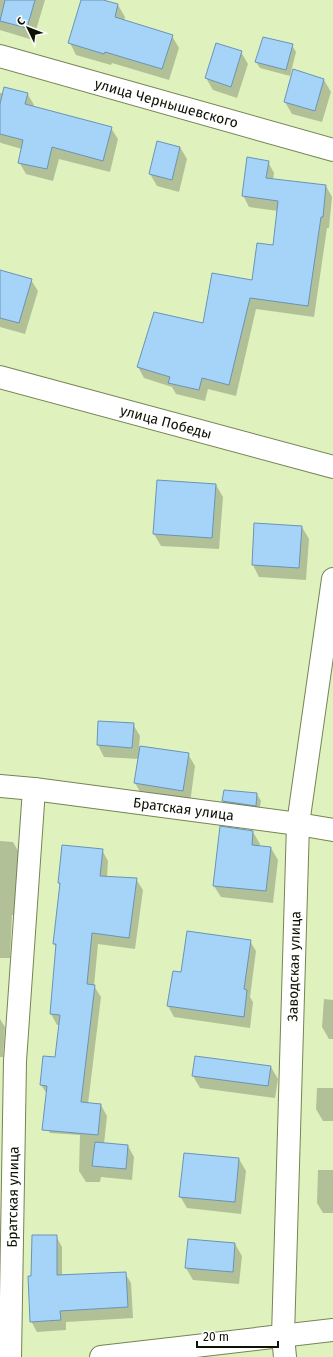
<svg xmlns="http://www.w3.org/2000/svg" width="333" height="1357" font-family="'Fira Sans',sans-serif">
	<rect width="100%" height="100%" fill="#dff1bd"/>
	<!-- shadow -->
	<path fill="#0003" d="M0,0H45L33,40L0,30Z
		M82,0H99L118,5L125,17L124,21L172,36L179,48L169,80L112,63L111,65L76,55L70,43Z
		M292,45L296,52L290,76L260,68L256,62Z
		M241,52L248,64L237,98L213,90L206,78Z
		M294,71L324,80L331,92L322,122L292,114L285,102Z
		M0,93H27L34,105L33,107L111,128L118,139L110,172L59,159L53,181L26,174L19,162L22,149L1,143L0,142Z
		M158,142L180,147L187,159L179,192L157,186L150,174Z
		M268,162L274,173L273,180L326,186L332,197L329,228H327L314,317L256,309L236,396L208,389L205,401L176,394L172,387L144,378L138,367L155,313L204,325L253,281L274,246L278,211L249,207L243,195Z
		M0,271L31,280L38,291L25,334L0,327Z
		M216,485L223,497L219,549L161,546L154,534Z
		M302,527L309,539L306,580L259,577L253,565Z
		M133,724L140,736L139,747L188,754L195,766L190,803L142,795L135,783L139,759L104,757L98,745Z
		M257,794L261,801L259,812L227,808L223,801Z
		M253,832L260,844L259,847L271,848L278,860L273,903L221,897L214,886Z
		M0,841L13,842L20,854L14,915H12L10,958H0Z
		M102,850L108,861L107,877L136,879L143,890L135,949L98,944L94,986L101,997L88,1104L101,1105L107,1116L104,1144L128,1146L134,1157L132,1180L101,1177L100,1182H86L79,1171L80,1135L50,1133L44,1122L47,1094L41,1085L56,1058L60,1025H57L51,1014L57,948L54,944L60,886L59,883Z
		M250,941L256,951L250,997L253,1002L250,1028L174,1017L168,1006L182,974Z
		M324,999L333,1000V1039H329L322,1027Z
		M0,1019L5,1027L3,1057H0Z
		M271,1067L278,1079L275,1098L200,1088L193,1076Z
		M317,1088H333V1121H323L316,1109Z
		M239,1159L246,1171L241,1214L187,1208L180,1196Z
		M318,1170H333V1213H323L317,1203Z
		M56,1236L62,1247V1275L125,1273L131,1283L133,1318L66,1322V1330L37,1332L31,1321L32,1277Z
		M235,1244L242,1256L239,1284L193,1280L186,1268Z"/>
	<!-- building -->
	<path fill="#a6d4f9" stroke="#6894b6" d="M5,0H35L27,28L0,21Z
		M81,0H103L118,4L115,17L173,35L162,69L105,52L104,54L68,43Z
		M263,37L293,44L286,70L255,62Z
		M216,43L242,51L231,87L205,78Z
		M293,69L324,79L315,111L284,102Z
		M4,87L28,93L25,104L112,127L103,161L52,147L47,169L18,163L23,140L0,134V104Z
		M157,141L180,147L172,180L149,174Z
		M247,157L269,161L266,178L326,185L323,217H321L308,306L250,298L229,385L202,378L199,390L168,383L170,377L137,367L154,312L203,323L212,273L252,280L257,243L273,245L278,201L242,196Z
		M0,270L32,279L19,323L0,318Z
		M157,480L216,484L212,538L153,534Z
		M254,523L302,526L299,568L252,565Z
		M98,721L134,723L132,748L97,745Z
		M140,746L189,753L183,791L134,783Z
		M224,790L257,793L256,806L222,801Z
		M220,826L253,831L252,845L271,847L266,891L213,886Z
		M62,845L103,849L100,876L137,878L129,938L92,933L87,984L95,985L81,1102L101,1104L98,1135L42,1130L47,1086L40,1085L43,1056L55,1057L60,1015L50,1014L56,944H53L60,883H58Z
		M187,931L251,940L244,989L247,990L244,1017L167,1006L173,971L181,972Z
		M195,1056L271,1066L268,1086L192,1076Z
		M95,1142L128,1145L126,1169L92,1166Z
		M184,1153L239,1158L235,1202L179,1197Z
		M32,1235H57V1275H58L126,1272L128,1307L60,1311L61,1320L30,1322L28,1276H31Z
		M188,1239L235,1243L233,1272L185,1268Z"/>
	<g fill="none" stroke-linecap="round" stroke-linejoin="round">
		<defs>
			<g id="minor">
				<path id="s1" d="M0,56L333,150"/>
				<path id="s2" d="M0,377L333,467"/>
				<path id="s3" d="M0,786L34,789L298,824L333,830"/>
				<path id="s4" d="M10,1357L15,1061L34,789"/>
				<path d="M101,1357L333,1330"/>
				<path id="s5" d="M285,1357L283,1336L298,824L333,579"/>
			</g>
		</defs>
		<!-- minor casing -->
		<use href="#minor" stroke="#758454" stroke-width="24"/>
		<!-- minor -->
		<use href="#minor" stroke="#fff" stroke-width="22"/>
	</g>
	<g text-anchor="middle" stroke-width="4" stroke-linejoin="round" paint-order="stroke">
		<!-- street labels -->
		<g font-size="14" fill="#0d1202" stroke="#fff">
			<text dy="5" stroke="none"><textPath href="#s1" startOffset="173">улица Чернышевского</textPath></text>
			<text dy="5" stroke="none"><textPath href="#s2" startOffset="172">улица Победы</textPath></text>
			<text dy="5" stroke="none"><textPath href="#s3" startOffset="185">Братская улица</textPath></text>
			<text dy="5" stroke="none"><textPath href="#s5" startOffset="391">Заводская улица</textPath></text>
			<text dy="5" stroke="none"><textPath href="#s4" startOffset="160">Братская улица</textPath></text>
		</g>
	</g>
	<!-- north arrow -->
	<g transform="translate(28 28) rotate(313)" stroke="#ffffff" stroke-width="3" paint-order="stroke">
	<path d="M0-3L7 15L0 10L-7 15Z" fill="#0d1202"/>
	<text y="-6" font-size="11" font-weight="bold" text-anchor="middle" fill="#0d1202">С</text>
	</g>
	<!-- scale -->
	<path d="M197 1341v6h81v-6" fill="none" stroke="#0d1202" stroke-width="2"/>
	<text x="203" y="1341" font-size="12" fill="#0d1202" stroke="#ffffff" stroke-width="3" paint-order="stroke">20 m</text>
</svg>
